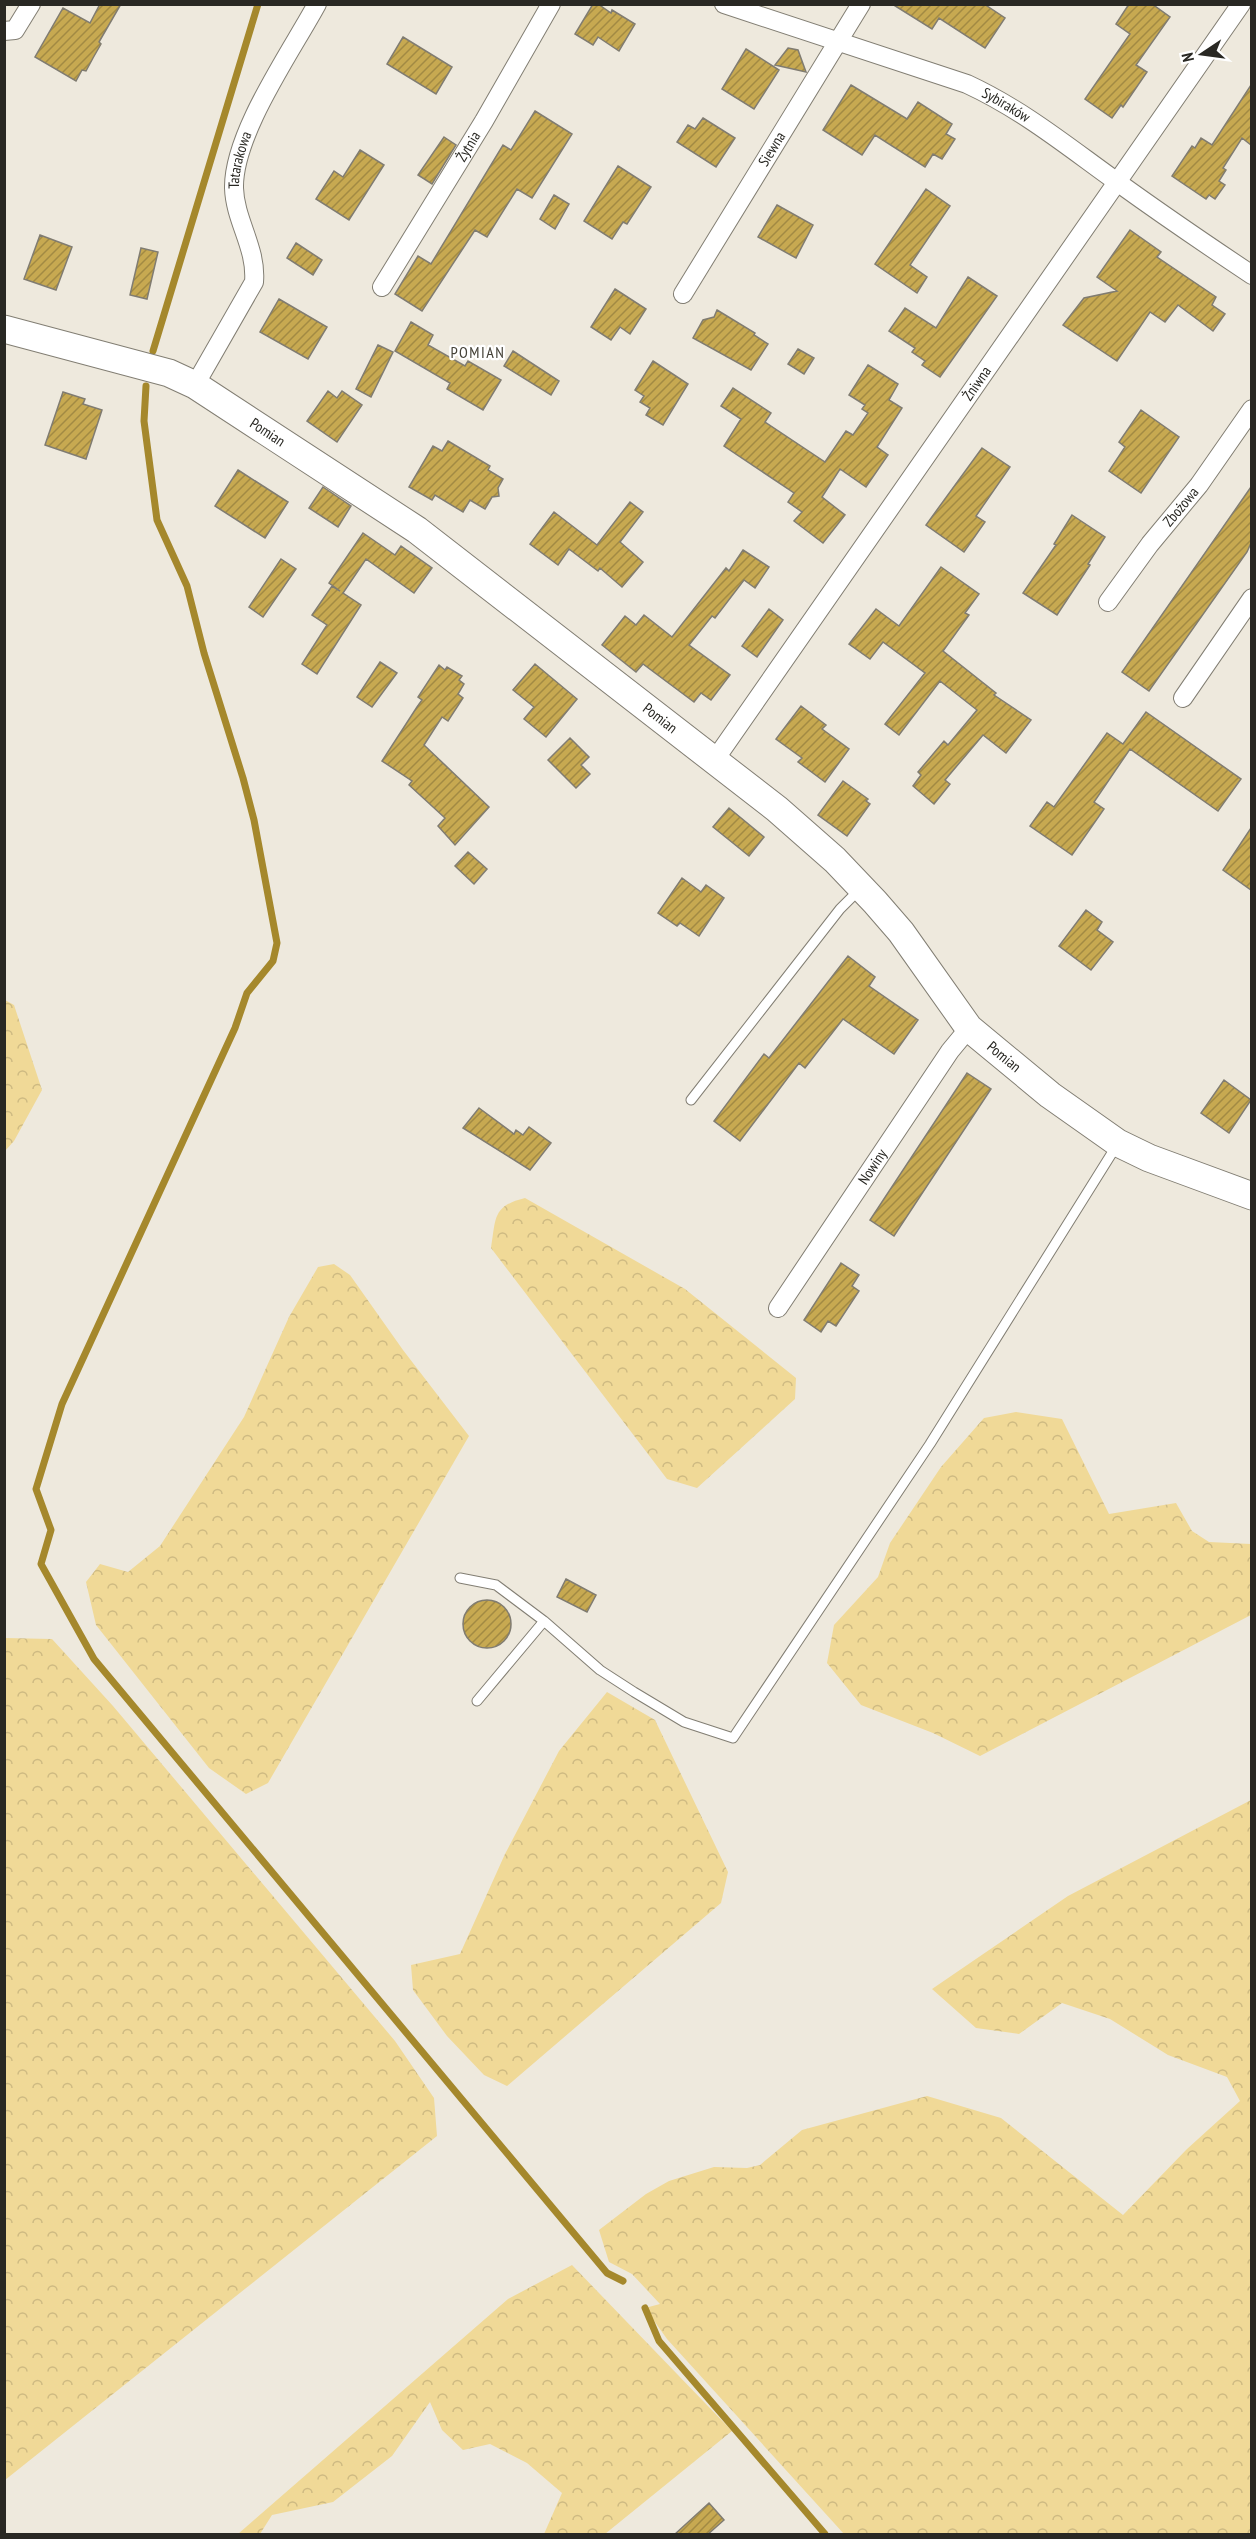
<svg xmlns="http://www.w3.org/2000/svg" width="1256" height="2539" font-family="'PT Sans Narrow',sans-serif">
	<defs>
		<pattern id="forest-crowns" width="20" height="18" patternUnits="userSpaceOnUse" patternTransform="scale(1.5)"><rect width="20" height="18" fill="#f0d997"/><path d="M2 6a3 3 0 1 1 6 0M12 15a3 3 0 1 1 6 0" fill="none" stroke="#ceba82"/></pattern>
		<pattern id="building-hatch" width="6" height="6" patternUnits="userSpaceOnUse" patternTransform="scale(1.5)"><rect width="6" height="6" fill="#c7a951"/><path d="M-1 1l2-2M0 6l6-6M5 7l2-2" fill="none" stroke="#a28a43"/></pattern>
	</defs>
	<rect width="100%" height="100%" fill="#eee9dd"/>
	<!-- forest -->
	<path fill="url(#forest-crowns)" d="M5,1000L14,1005L42,1090L14,1141L5,1151Z
		M525,1198L685,1289L796,1378L795,1399L697,1488L667,1479L491,1248C496,1219 492,1206 525,1198Z
		M334,1264L350,1275L403,1350L469,1436L268,1783L246,1794L209,1768L96,1625L86,1582L100,1564L128,1572L160,1546L244,1417L289,1317L318,1267Z
		M1016,1412L1062,1419L1109,1514L1176,1503L1192,1531L1209,1542L1251,1544V1615L980,1756L933,1733L861,1705L827,1663L834,1625L878,1577L890,1543L941,1467L984,1418Z
		M5,1638L52,1639L113,1706L395,2041L434,2098L437,2136L5,2480Z
		M607,1692L655,1720L728,1872L721,1903L507,2086L484,2075L447,2036L413,1990L411,1965L460,1954L505,1854L559,1751Z
		M1251,1800V2534H844L667,2339L645,2308L660,2304L632,2274L609,2262L599,2230L646,2194L669,2181L714,2167L747,2168L760,2165L802,2130L927,2096L1001,2118L1123,2215L1187,2149L1240,2101L1227,2077L1168,2055L1110,2019L1062,2003L1019,2034L976,2028L932,1989L1068,1896Z
		M572,2265L732,2431L605,2534H544L562,2493L527,2463L490,2444L463,2450L442,2430L430,2402L392,2456L333,2502L272,2515L260,2534H238L508,2299Z"/>
	<g fill="none" stroke-linecap="round" stroke-linejoin="round">
		<!-- stream -->
		<path stroke="#a5882c" stroke-width="7" d="M153,351L258,4
			M146,386L144,421L157,520L187,586L204,653L243,778L254,820L277,943L273,961L247,993L235,1028L62,1404L36,1489L51,1530L41,1564L94,1659L607,2273L623,2281
			M645,2308L659,2341L825,2534"/>
	</g>
	<!-- building -->
	<path fill="url(#building-hatch)" stroke="#807c71" stroke-width="1.5" d="M100,4H121L99,42L101,44L93,58L86,71L82,70L76,81L35,57L63,8L90,23Z
		M593,4H598L611,13L612,10L635,24L619,51L598,37L593,45L575,34Z
		M892,4H984L1005,18L985,48L939,18L932,29Z
		M1129,4H1152L1170,17L1136,65L1147,72L1123,107L1121,105L1112,118L1085,99L1130,34L1116,24Z
		M403,37L452,67L436,94L387,64Z
		M788,48L798,50L806,72L775,65Z
		M746,49L779,70L754,109L722,89Z
		M851,85L907,119L918,102L952,124L946,134L955,139L942,159L933,154L925,167L875,135L862,155L823,130Z
		M1251,85V145L1242,138L1223,168L1226,170L1219,181L1225,185L1215,199L1209,195L1206,199L1172,176L1192,146L1195,148L1201,138L1212,145Z
		M535,111L572,134L532,198L517,189L487,237L475,230L422,311L395,294L418,256L431,264L503,145L511,150Z
		M703,118L735,138L716,167L677,142L688,125L695,129Z
		M444,137L456,145L432,184L418,175Z
		M360,150L384,165L349,220L316,199L334,171L343,177Z
		M618,166L651,187L627,224L623,222L612,239L584,221Z
		M926,189L950,206L910,265L927,277L917,293L875,264Z
		M554,195L569,204L555,229L540,219Z
		M777,205L813,225L796,258L758,237Z
		M1130,230L1161,252L1157,257L1216,297L1212,305L1225,314L1213,331L1178,305L1165,322L1150,312L1117,361L1063,325L1084,298L1117,291L1097,277Z
		M40,235L72,247L56,290L24,279Z
		M296,243L322,260L313,275L287,258Z
		M141,248L158,252L147,299L130,295Z
		M968,277L997,296L940,377L922,365L925,361L912,352L915,348L889,331L905,308L936,328Z
		M615,289L646,309L630,334L620,327L611,340L591,327Z
		M279,299L327,327L308,359L260,332Z
		M717,310L755,333L754,335L768,344L751,370L693,338L703,320L714,317Z
		M411,322L433,335L428,345L465,366L468,361L501,380L483,410L447,389L450,383L395,351Z
		M378,345L393,352L371,397L356,389Z
		M798,349L814,358L804,374L788,364Z
		M513,351L559,381L551,395L504,366Z
		M653,361L688,384L663,425L646,415L650,408L640,402L644,396L635,390Z
		M868,365L898,384L889,400L902,408L877,447L888,455L866,487L840,469L822,497L845,515L823,543L794,521L802,512L788,502L794,493L724,446L741,419L721,406L733,388L771,413L765,422L825,462L846,431L853,435L868,413L862,409L865,405L849,395Z
		M328,391L337,398L342,391L362,405L337,442L307,421Z
		M63,392L85,399L83,404L102,410L86,459L45,445Z
		M1141,410L1179,437L1141,493L1109,471L1125,447L1119,442Z
		M448,441L490,466L488,470L503,479L498,488L499,496L492,497L485,509L470,500L463,512L435,495L432,500L409,487L433,446L442,451Z
		M982,448L1010,467L976,516L985,522L964,552L926,525Z
		M238,470L288,502L265,538L215,506Z
		M323,487L351,506L338,527L309,508Z
		M1251,487V543L1247,552L1149,691L1122,672Z
		M630,502L643,512L620,542L643,562L622,587L600,568L598,571L569,549L558,565L530,544L554,512L597,545Z
		M1072,515L1105,537L1088,564L1090,565L1057,615L1023,593L1056,545L1054,544Z
		M363,533L395,555L401,546L432,568L414,593L366,559L343,593L361,605L317,674L302,664L327,625L312,615L332,586L340,591L329,583Z
		M743,550L769,567L755,588L744,580L715,618L712,616L689,645L730,675L711,700L701,693L694,702L643,664L636,672L602,645L625,616L636,625L644,615L672,637L726,568L729,571Z
		M281,559L296,569L263,617L249,607Z
		M941,567L979,594L965,613L969,615L943,651L996,693L994,695L1031,720L1006,753L983,735L945,780L950,784L934,804L913,786L921,775L918,772L944,741L948,745L977,710L940,681L899,735L885,724L925,673L883,642L870,659L849,644L876,609L899,626Z
		M769,609L783,620L757,657L742,646Z
		M380,662L397,673L372,707L357,697Z
		M535,664L577,699L546,737L524,719L534,707L513,690Z
		M439,665L445,670L447,667L462,676L459,680L464,684L458,694L463,698L448,721L442,717L424,745L489,807L455,845L438,826L445,818L409,785L412,781L382,761L417,707L422,700L418,697Z
		M801,706L826,725L822,729L849,749L825,782L798,762L802,758L776,739Z
		M1146,712L1241,779L1218,811L1130,749L1094,802L1104,809L1072,855L1030,826L1047,802L1054,807L1107,733L1123,744Z
		M570,738L589,757L581,765L590,774L576,788L548,760Z
		M843,781L868,799L866,801L870,804L847,836L818,815Z
		M729,808L764,837L749,856L713,827Z
		M1251,828V890L1223,870Z
		M468,852L487,869L474,884L455,866Z
		M682,878L701,892L706,885L724,898L699,936L680,923L677,926L658,913Z
		M1086,910L1102,922L1097,930L1113,942L1091,970L1059,946Z
		M848,956L875,977L869,986L918,1020L894,1054L843,1019L805,1068L799,1063L740,1141L714,1121L764,1054L769,1058Z
		M967,1073L991,1089L894,1236L870,1220Z
		M1224,1080L1251,1100L1229,1133L1201,1113Z
		M479,1108L514,1134L516,1130L523,1135L529,1127L551,1143L530,1170L463,1128Z
		M841,1263L859,1275L852,1286L859,1291L836,1326L828,1321L821,1332L804,1320Z
		M566,1579L596,1595L587,1612L557,1597Z
		M463 1624a24 24 0 1 1 48 0a24 24 0 1 1-48 0Z
		M709,2503L724,2520L707,2535H674Z"/>
	<g fill="none" stroke-linecap="round" stroke-linejoin="round">
		<defs>
			<path id="lane" d="M691,1100L840,909L860,889
				M460,1578L496,1585L544,1621L477,1701
				M544,1621L600,1670L634,1692L684,1722L733,1738L930,1444L1117,1145"/>
			<g id="street">
				<path id="s1" d="M724,4L967,84C1025,111 1068,147 1120,184C1163,215 1207,245 1252,275"/>
				<path d="M4,31L15,30L31,4"/>
				<path id="s2" d="M382,287L484,121L551,4"/>
				<path id="s3" d="M683,294L861,4"/>
				<path id="s4" d="M195,385L254,282C257,248 235,221 234,188C233,134 291,52 317,4"/>
				<path id="s5" d="M1108,602L1150,544L1199,485L1252,409"/>
				<path d="M1183,698L1252,598"/>
				<path id="s6" d="M714,761L1241,4"/>
				<path id="s7" d="M778,1308L950,1051L969,1028"/>
			</g>
			<g id="secondary">
				<path id="s8" d="M4,329L169,373L195,385L417,530L777,809L835,860L875,902L901,932L969,1028L1050,1095L1118,1143L1149,1158L1252,1196"/>
			</g>
		</defs>
		<!-- lane casing -->
		<use href="#lane" stroke="#827e73" stroke-width="11"/>
		<!-- street casing -->
		<use href="#street" stroke="#827e73" stroke-width="20"/>
		<!-- secondary casing -->
		<use href="#secondary" stroke="#827e73" stroke-width="29"/>
		<!-- lane -->
		<use href="#lane" stroke="#fff" stroke-width="9"/>
		<!-- street -->
		<use href="#street" stroke="#fff" stroke-width="18"/>
		<!-- secondary -->
		<use href="#secondary" stroke="#fff" stroke-width="27"/>
	</g>
	<g text-anchor="middle" stroke-width="4.5" stroke-linejoin="round" paint-order="stroke">
		<!-- street labels -->
		<g font-size="15" fill="#292823" stroke="#fff">
			<text dy="5" stroke="none"><textPath href="#s1" startOffset="300">Sybiraków</textPath></text>
			<text dy="5" stroke="none"><textPath href="#s2" startOffset="165">Żytnia</textPath></text>
			<text dy="5" stroke="none"><textPath href="#s3" startOffset="170">Siewna</textPath></text>
			<text dy="5" stroke="none"><textPath href="#s4" startOffset="244">Tatarakowa</textPath></text>
			<text dy="5" stroke="none"><textPath href="#s6" startOffset="460">Żniwna</textPath></text>
			<text dy="5" stroke="none"><textPath href="#s8" startOffset="286">Pomian</textPath></text>
			<text dy="5" stroke="none"><textPath href="#s5" startOffset="120">Zbożowa</textPath></text>
			<text dy="5" stroke="none"><textPath href="#s8" startOffset="772">Pomian</textPath></text>
			<text dy="5" stroke="none"><textPath href="#s8" startOffset="1258">Pomian</textPath></text>
			<text dy="5" stroke="none"><textPath href="#s7" startOffset="170">Nowiny</textPath></text>
		</g>
		<!-- neighbourhood labels -->
		<g font-size="16" letter-spacing="1.5" fill="#444137" stroke="#fff">
			<text x="478" y="358">POMIAN</text>
		</g>
	</g>
	<!-- border -->
	<rect width="1256" height="2539" fill="none" stroke="#292823" stroke-width="12"/>
	<!-- north arrow -->
	<g transform="translate(1202 54) rotate(257)" stroke="#ffffff" stroke-width="4.5" paint-order="stroke">
	<path d="M0-4.5L10 22L0 15L-10 22Z" fill="#292823"/>
	<text y="-9" font-size="16" font-weight="bold" text-anchor="middle" fill="#292823">N</text>
	</g>
</svg>
